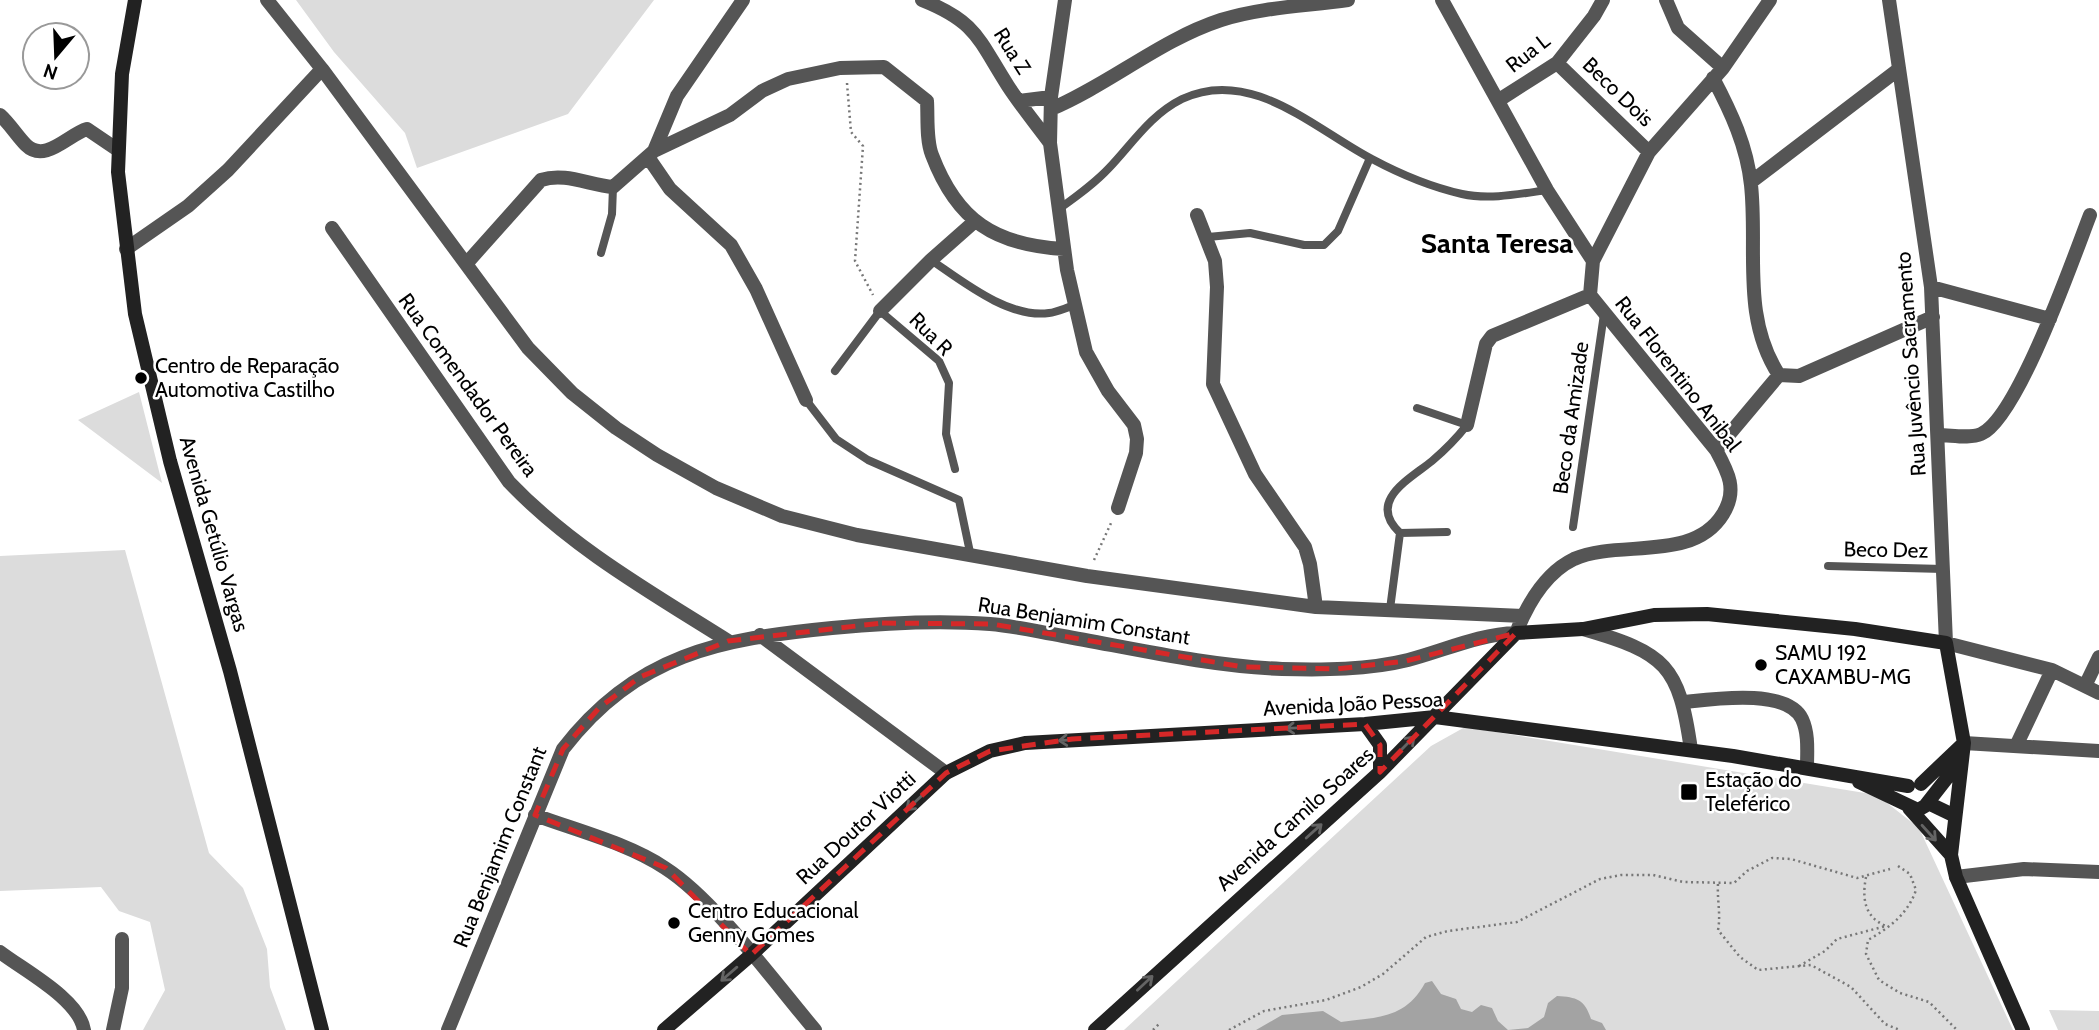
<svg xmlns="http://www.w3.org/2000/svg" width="2099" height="1030" font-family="Cabin,sans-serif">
	<rect width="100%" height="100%" fill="#fff"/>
	<!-- green -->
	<path fill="#dcdcdc" d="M296,0H654L568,114L417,168L405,133L334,52Z
		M139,392L162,483L78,420Z
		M125,550L209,853L243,888L267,949L270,987L286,1030H143L165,990L150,922L119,911L101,887L0,891V556Z
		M1465,727L1877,795L1919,828L2013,1030H1124L1431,746Z
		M2049,1010L2099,1011V1030H2058Z"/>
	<!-- water -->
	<path fill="#a3a3a3" d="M1432,981L1441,994L1456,999L1461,1009L1472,1012L1481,1005L1492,1008L1498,1021L1508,1030L1528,1028L1544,1017L1548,1003L1557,996C1577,997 1585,1000 1591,1019L1602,1023L1606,1030H1256L1282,1015L1323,1011L1341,1022C1378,1017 1405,1019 1425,983Z"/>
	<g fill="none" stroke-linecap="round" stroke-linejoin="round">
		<!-- path -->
		<path stroke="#777" stroke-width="2.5" stroke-dasharray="2 3.5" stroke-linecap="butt" d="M847,83L851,132L863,146L855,261L873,295
			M1094,560L1112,521
			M1898,866L1910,874L1916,890C1908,914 1889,928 1868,940L1866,954L1879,980L1900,993L1929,1002L1957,1030
			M1718,884C1717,900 1721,915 1718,930L1740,957L1758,970L1811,965L1851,987L1885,1024L1900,1030
			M1799,966L1825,951L1837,939L1886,926C1864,917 1862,898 1866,877
			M1153,1030L1159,1024
			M1229,1030L1264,1011L1326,1000L1361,987L1383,974L1426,937L1448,931L1517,922L1600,879L1621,875H1653L1683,882L1734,883L1747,871L1772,858L1791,859L1857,878L1890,869"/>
		<!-- lane -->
		<path stroke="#555" stroke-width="8" d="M1059,209C1077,196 1094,184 1109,168C1132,144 1150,115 1182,99C1251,66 1316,130 1372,159C1400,174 1431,187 1462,194C1489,200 1519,194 1547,190
			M1208,237L1250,233L1304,245H1324L1338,231L1370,158
			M601,253L612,214L613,187
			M931,260C962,281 1009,319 1049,313C1058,312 1067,307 1076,305
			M835,371L880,311L939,361L949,383L946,434L955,469
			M806,400L836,439L868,460L959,500L971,557
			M1573,527L1604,314
			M1400,533L1447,532
			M1828,566L1943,569
			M1390,609L1400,533C1366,501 1410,479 1432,461C1445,450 1456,439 1467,425L1417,408"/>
		<!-- street -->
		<path stroke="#555" stroke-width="14" d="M267,0L322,69L528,348L572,393L616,428L657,455L716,488L782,516L857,535L1087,576L1316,607L1523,616
			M922,0C977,22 978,39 1008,86C1021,106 1036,124 1050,143
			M1065,0L1051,97L1050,143L1067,270L1086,352L1108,391L1134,425L1137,439L1136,453L1118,508
			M1666,0L1678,28L1723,68
			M1889,0L1931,287L1946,643L2052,670L2099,693
			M1557,63L1649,152
			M1713,78C1731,112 1747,146 1751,185C1758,249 1741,317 1779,375
			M1499,100L1557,63L1594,16L1603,0
			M1019,101L1051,97
			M1051,109C1110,84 1160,40 1221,20C1262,7 1307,6 1348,0
			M0,115C10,124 17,136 26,145C45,164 69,134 87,129L118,150
			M654,151L730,115L762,91L788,79L840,68L884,67L927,101C928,117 926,140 932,155C957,221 995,245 1064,249
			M648,157L670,189L731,245L756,289L806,400
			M1751,182L1899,69
			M1197,215L1215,261L1217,287L1213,384L1255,474L1305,547L1310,564L1316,607
			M332,228L509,482C572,548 652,593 728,641
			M126,249L188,206L228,170L322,69
			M1593,261L1649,152L1723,68L1770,0
			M466,264L541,180C565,172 589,185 613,187L654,151L677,96L743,0
			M1931,287L2050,319
			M880,311L931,260L974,222
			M1467,425L1486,344L1492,336L1590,295
			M1939,435C1951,435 1970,439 1981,434C2018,418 2074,256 2090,215
			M1716,450L1779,375L1799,376L1933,317
			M1583,629C1666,653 1679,665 1691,750
			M760,635L946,773
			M2085,686L2099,657
			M1684,702C1713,699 1787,688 1802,719C1809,734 1807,752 1807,768
			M1964,743L2099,751
			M2017,744L2052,670
			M535,815C578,831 627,843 665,868C715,900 775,983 815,1030
			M1956,877L2024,869L2099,872
			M0,952C25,971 79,999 84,1030
			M113,1030L122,988V939
			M448,1030L563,749C636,654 720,639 832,628C884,623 938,620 990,624C1015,626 1039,632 1063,636C1136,649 1208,666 1282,669C1323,670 1368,670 1408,660C1443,651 1479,634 1516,633C1527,605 1545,573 1574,559C1619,539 1693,563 1723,514C1738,490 1728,472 1716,450L1590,295L1593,261L1547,190L1442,0"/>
		<!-- secondary -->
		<path stroke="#222" stroke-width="14" d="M135,0L122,74L118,172L135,314L170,461L230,671L322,1030
			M1365,724L1380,745V772
			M1859,782L1918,810L1925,806L1961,760
			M1921,784L1964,743
			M1928,803L1955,816
			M1909,808L1951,855
			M664,1030L751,955L946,773L990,751L1025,743L1365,724L1435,717L1733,756L1908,786
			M1095,1030L1380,772L1516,633L1583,629L1654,615L1707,614L1855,629L1946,643L1964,743L1951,855L1956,877L2023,1030"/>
	</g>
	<!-- one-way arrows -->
	<defs><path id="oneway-shaft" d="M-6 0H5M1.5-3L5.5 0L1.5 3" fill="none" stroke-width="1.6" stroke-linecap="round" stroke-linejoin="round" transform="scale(1.75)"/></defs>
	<g stroke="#646464">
		<use href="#oneway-shaft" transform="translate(1296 728) rotate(177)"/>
		<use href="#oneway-shaft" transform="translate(1069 740) rotate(176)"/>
		<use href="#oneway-shaft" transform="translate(1407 744) rotate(-45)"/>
		<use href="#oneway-shaft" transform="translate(914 803) rotate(137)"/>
		<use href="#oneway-shaft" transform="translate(1314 831) rotate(-42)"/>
		<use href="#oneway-shaft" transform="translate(1929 833) rotate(48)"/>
		<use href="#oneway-shaft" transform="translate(729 974) rotate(139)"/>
		<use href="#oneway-shaft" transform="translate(1145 983) rotate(-43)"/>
	</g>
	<!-- marked area -->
	<path fill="none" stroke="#d62828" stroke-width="5" stroke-dasharray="14 9" stroke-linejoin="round" d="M882,623L992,624L1243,667L1336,669L1406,661L1516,633L1380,772V745L1365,724L1072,739L990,751L946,773L751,955L666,868L535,815L563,749L599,708L640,677L728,641Z"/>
	<!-- markers -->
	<g fill="#000" stroke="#fff" stroke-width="2.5">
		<circle cx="141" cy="378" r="7"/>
		<circle cx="1761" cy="665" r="7"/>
		<rect x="1680" y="783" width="18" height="18" rx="3.5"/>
		<circle cx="674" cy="923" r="7"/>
	</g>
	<g text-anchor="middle" stroke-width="5" stroke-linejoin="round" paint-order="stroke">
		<!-- street labels -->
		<g font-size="21" fill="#000" stroke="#fff">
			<text transform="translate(1012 51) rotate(58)" y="7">Rua Z</text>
			<text transform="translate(1528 53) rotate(-38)" y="7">Rua L</text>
			<text transform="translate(1618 92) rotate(44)" y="7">Beco Dois</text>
			<text transform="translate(931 334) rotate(45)" y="7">Rua R</text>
			<text transform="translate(1911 364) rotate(-94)" y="7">Rua Juvêncio Sacramento</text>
			<text transform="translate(1678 374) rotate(52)" y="7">Rua Florentino Anibal</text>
			<text transform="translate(468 385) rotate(54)" y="7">Rua Comendador Pereira</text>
			<text transform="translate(1571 418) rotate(-82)" y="7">Beco da Amizade</text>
			<text transform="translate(214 534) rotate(74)" y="7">Avenida Getúlio Vargas</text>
			<text transform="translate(1886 550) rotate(1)" y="7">Beco Dez</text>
			<text transform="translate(1084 621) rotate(9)" y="7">Rua Benjamim Constant</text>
			<text transform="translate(1353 704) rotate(-3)" y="7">Avenida João Pessoa</text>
			<text transform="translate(1295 819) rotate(-42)" y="7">Avenida Camilo Soares</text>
			<text transform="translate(856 828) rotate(-43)" y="7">Rua Doutor Viotti</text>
			<text transform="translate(500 847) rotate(-68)" y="7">Rua Benjamim Constant</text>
		</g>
		<!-- poi labels -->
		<g font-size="21" fill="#000" stroke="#fff" text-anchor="start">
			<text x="155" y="373">Centro de Reparação<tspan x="155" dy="24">Automotiva Castilho</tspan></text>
			<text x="1775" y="660">SAMU 192<tspan x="1775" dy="24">CAXAMBU-MG</tspan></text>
			<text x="1705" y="787">Estação do<tspan x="1705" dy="24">Teleférico</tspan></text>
			<text x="688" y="918">Centro Educacional<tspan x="688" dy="24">Genny Gomes</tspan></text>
		</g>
		<!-- district labels -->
		<g font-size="28" font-weight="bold" fill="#000" stroke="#fff">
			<text x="1497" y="253">Santa Teresa</text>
		</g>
	</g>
	<!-- north arrow -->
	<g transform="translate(56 56) rotate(199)"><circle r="33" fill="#ffffff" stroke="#999999" stroke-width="2"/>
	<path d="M0-5L12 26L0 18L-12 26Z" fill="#000000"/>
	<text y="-10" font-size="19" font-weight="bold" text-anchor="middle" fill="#000000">N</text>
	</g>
</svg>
